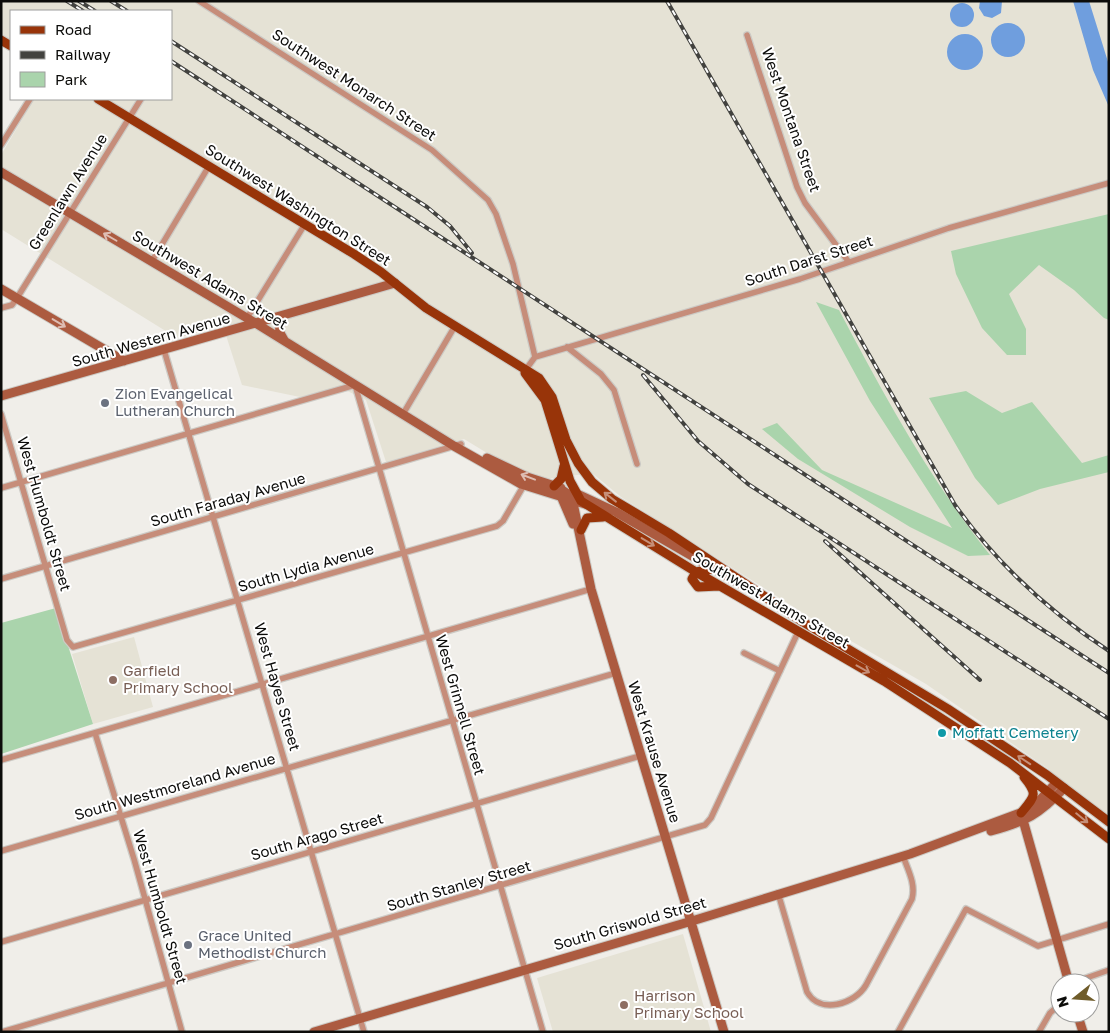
<svg xmlns="http://www.w3.org/2000/svg" width="1110" height="1033" font-family="'Golos Text',sans-serif">
	<rect width="100%" height="100%" fill="#f0eee9"/>
	<!-- built -->
	<path fill="#e5e2d5" d="M1,1H1109V818L1047,768L926,684L811,618L621,497L592,473L547,479L533,476L505,464L464,439L386,462L366,400L339,387L300,397L242,385L223,326L177,338L1,229V155L34,99H171V11H11V40L1,34Z
		M134,637L153,707L93,724L72,654Z
		M683,934L711,1032H553L537,978Z"/>
	<!-- green -->
	<path fill="#aad4ac" d="M1109,214V320L1104,318L1074,290L1039,265L1009,294L1026,329V355H1007L982,328L956,274L951,251Z
		M816,302L839,310C884,395 930,480 990,555L968,556L910,527L798,459L762,429L777,423L822,470L952,528L870,401Z
		M966,391L1002,413L1032,402L1082,463L1109,455V472L1040,489L998,505L975,478L929,398Z
		M56,608L93,724L1,754V623Z"/>
	<!-- water -->
	<path fill="#6f9ede" d="M980,1H1002L1001,13L992,18L984,16L979,8Z
		M1073,1H1089L1109,65V107L1093,70Z
		M950 15a12 12 0 1 1 24 0a12 12 0 1 1-24 0Z
		M991 40a17 17 0 1 1 34 0a17 17 0 1 1-34 0Z
		M947 52a18 18 0 1 1 36 0a18 18 0 1 1-36 0Z"/>
	<g fill="none" stroke-linecap="round" stroke-linejoin="round">
		<defs>
			<path id="street" d="M199,1L432,150L488,200L496,214L513,264L535,357
				M747,35L797,187L805,203L848,261
				M1,145L30,99
				M152,261L209,166
				M1,308L12,305L17,298L141,99
				M247,318L305,224
				M567,347L601,374L614,390L637,464
				M164,350L364,1032
				M524,372L535,357L800,279L949,228L1109,183
				M1,414L67,640L73,647L497,526L503,521L524,485
				M403,414L455,326
				M1,488L355,385L543,1032
				M1,579L461,444
				M744,653L780,671
				M95,733L134,859L182,1032
				M1,760L591,589
				M1,851L616,673
				M778,893L807,992C820,1015 855,1004 866,985L912,899C916,884 908,870 903,856
				M1,942L640,756
				M1072,983L1109,970
				M2,1032L705,825L711,818L799,630
				M898,1032L966,909L1038,946L1109,924
				M1039,1032L1050,1013L1060,1004"/>
			<path id="secondary" d="M1,172L257,324L454,446L521,484L585,504
				M1,289L124,361
				M279,318L280,333L284,340
				M1,396L395,283
				M487,458L527,477L561,488
				M556,486L568,494L573,503L591,589L724,1032
				M573,492L616,512L739,583
				M561,496L573,524
				M1021,813L1069,983
				M991,831C1025,822 1040,814 1064,788
				M1077,1013L1083,1032
				M314,1032L692,921L910,854L1023,812L1036,804L1056,783"/>
			<path id="primary" d="M1,40L11,46
				M98,99L354,254L381,272L426,308L539,378L552,397L566,440L578,463L592,482L612,499L669,533L803,622L948,709L1047,775L1109,822
				M525,373L545,400L570,481L581,501L696,572L884,681L1010,763L1109,839
				M554,486L561,479L564,466
				M581,530L587,518L603,517
				M712,569L696,572L692,579L698,587L719,586
				M1021,813C1034,797 1039,795 1024,777"/>
		</defs>
		<!-- street casing -->
		<use href="#street" stroke="#cccac5" stroke-width="8"/>
		<!-- secondary casing -->
		<use href="#secondary" stroke="#cccac5" stroke-width="11"/>
		<!-- primary casing -->
		<use href="#primary" stroke="#cccac5" stroke-width="11"/>
		<!-- street -->
		<use href="#street" stroke="#c68d7a" stroke-width="5.5"/>
		<!-- secondary -->
		<use href="#secondary" stroke="#ac5b40" stroke-width="9"/>
		<!-- primary -->
		<use href="#primary" stroke="#983409" stroke-width="9"/>
		<defs>
			<path id="rail" d="M67,1L83,11
				M79,1L95,11
				M111,1L127,11
				M667,1L955,505C997,564 1048,611 1109,651
				M171,41L427,207L450,226L472,253
				M171,61L1109,673
				M643,375L698,441L748,484L1109,719
				M825,541L980,680"/>
		</defs>
		<!-- rail casing -->
		<use href="#rail" stroke="#42423f" stroke-width="4"/>
		<!-- rail -->
		<use href="#rail" stroke="#fff" stroke-width="2" stroke-dasharray="5.5" stroke-linecap="butt"/>
	</g>
	<!-- one-way arrows -->
	<defs><path id="oneway-shaft" d="M-6 0H5M1.5-3L5.5 0L1.5 3" fill="none" stroke-width="1.6" stroke-linecap="round" stroke-linejoin="round" transform="scale(1.25)"/></defs>
	<g stroke="#debdb3">
		<use href="#oneway-shaft" transform="translate(110 237) rotate(-150)"/>
		<use href="#oneway-shaft" transform="translate(59 323) rotate(31)"/>
		<use href="#oneway-shaft" transform="translate(528 477) rotate(-159)"/>
	</g>
	<g stroke="#c68f78">
		<use href="#oneway-shaft" transform="translate(610 497) rotate(-142)"/>
		<use href="#oneway-shaft" transform="translate(648 542) rotate(31)"/>
		<use href="#oneway-shaft" transform="translate(863 669) rotate(29)"/>
		<use href="#oneway-shaft" transform="translate(1024 760) rotate(-146)"/>
		<use href="#oneway-shaft" transform="translate(1082 818) rotate(39)"/>
	</g>
	<!-- markers -->
	<g fill="#6b7280" stroke="#fff" stroke-width="2">
		<circle cx="105" cy="403" r="5"/>
		<circle cx="188" cy="945" r="5"/>
	</g>
	<g fill="#8d6e63" stroke="#fff" stroke-width="2">
		<circle cx="113" cy="680" r="5"/>
		<circle cx="624" cy="1005" r="5"/>
	</g>
	<circle fill="#0f9aa8" stroke="#fff" stroke-width="2" cx="942" cy="733" r="5"/>
	<g text-anchor="middle" stroke-width="4" stroke-linejoin="round" paint-order="stroke">
		<!-- street labels -->
		<g font-size="15" fill="#0c0c0a" stroke="#fff">
			<text transform="translate(354 85) rotate(33)" y="5">Southwest Monarch Street</text>
			<text transform="translate(791 120) rotate(71)" y="5">West Montana Street</text>
			<text transform="translate(68 192) rotate(-58)" y="5">Greenlawn Avenue</text>
			<text transform="translate(298 205) rotate(32)" y="5">Southwest Washington Street</text>
			<text transform="translate(809 261) rotate(-18)" y="5">South Darst Street</text>
			<text transform="translate(210 280) rotate(31)" y="5">Southwest Adams Street</text>
			<text transform="translate(151 340) rotate(-16)" y="5">South Western Avenue</text>
			<text transform="translate(228 500) rotate(-16)" y="5">South Faraday Avenue</text>
			<text transform="translate(44 514) rotate(74)" y="5">West Humboldt Street</text>
			<text transform="translate(306 568) rotate(-16)" y="5">South Lydia Avenue</text>
			<text transform="translate(771 600) rotate(30)" y="5">Southwest Adams Street</text>
			<text transform="translate(277 687) rotate(74)" y="5">West Hayes Street</text>
			<text transform="translate(460 705) rotate(74)" y="5">West Grinnell Street</text>
			<text transform="translate(654 752) rotate(73)" y="5">West Krause Avenue</text>
			<text transform="translate(175 787) rotate(-16)" y="5">South Westmoreland Avenue</text>
			<text transform="translate(317 837) rotate(-16)" y="5">South Arago Street</text>
			<text transform="translate(459 886) rotate(-16)" y="5">South Stanley Street</text>
			<text transform="translate(160 907) rotate(74)" y="5">West Humboldt Street</text>
			<text transform="translate(630 924) rotate(-16)" y="5">South Griswold Street</text>
		</g>
		<!-- worship labels -->
		<g font-size="15" fill="#5b616d" stroke="#fff" text-anchor="start">
			<text x="115" y="399">Zion Evangelical<tspan x="115" dy="17">Lutheran Church</tspan></text>
			<text x="198" y="941">Grace United<tspan x="198" dy="17">Methodist Church</tspan></text>
		</g>
		<!-- education labels -->
		<g font-size="15" fill="#785e54" stroke="#fff" text-anchor="start">
			<text x="123" y="676">Garfield<tspan x="123" dy="17">Primary School</tspan></text>
			<text x="634" y="1001">Harrison<tspan x="634" dy="17">Primary School</tspan></text>
		</g>
		<!-- culture labels -->
		<g font-size="15" fill="#0d838f" stroke="#fff" text-anchor="start">
			<text x="952" y="738">Moffatt Cemetery</text>
		</g>
	</g>
	<!-- border -->
	<rect width="1110" height="1033" fill="none" stroke="#0c0c0a" stroke-width="5"/>
	<!-- legend -->
	<rect x="10" y="10" width="162" height="90" fill="#ffffff" stroke="#9e9e9d"/>
	<rect x="20" y="26" width="25" height="8" fill="#983409" stroke="#9e9e9d"/>
	<text x="55" y="35" font-size="15" fill="#0c0c0a">Road</text>
	<rect x="20" y="51" width="25" height="8" fill="#42423f" stroke="#9e9e9d"/>
	<text x="55" y="60" font-size="15" fill="#0c0c0a">Railway</text>
	<rect x="20" y="72" width="25" height="15" fill="#aad4ac" stroke="#9e9e9d"/>
	<text x="55" y="85" font-size="15" fill="#0c0c0a">Park</text>
	<!-- north arrow -->
	<g transform="translate(1075 998) rotate(253)"><circle r="24" fill="#ffffff" stroke="#9e9e9d"/>
	<path d="M0-4L9 19L0 12L-9 19Z" fill="#6f5c2a"/>
	<text y="-8" font-size="14" font-weight="bold" text-anchor="middle" fill="#0c0c0a">N</text>
	</g>
</svg>
